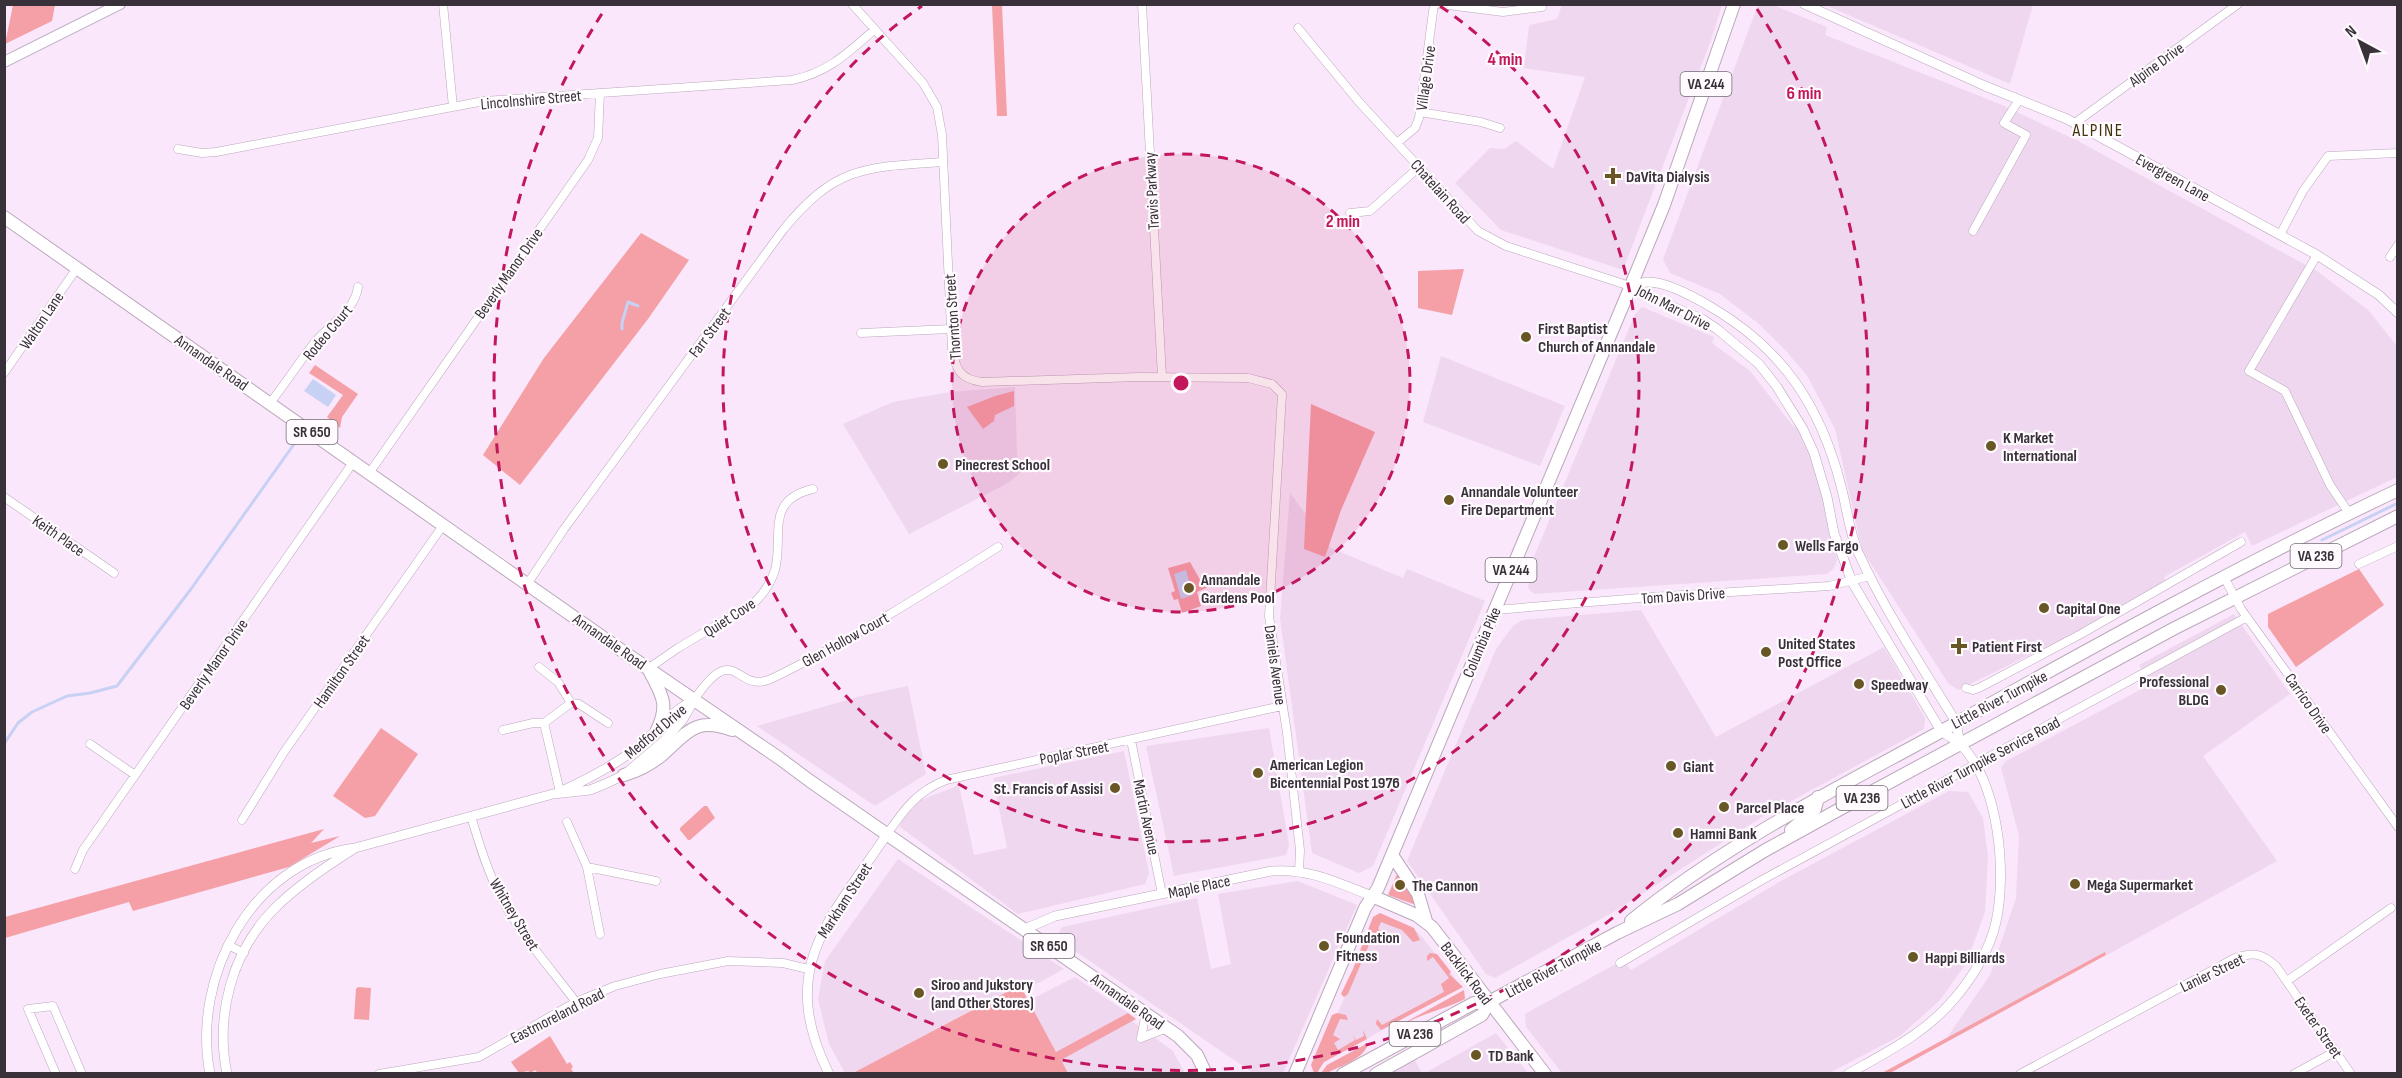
<svg xmlns="http://www.w3.org/2000/svg" width="2402" height="1078" font-family="'Sofia Sans Condensed',sans-serif">
	<rect width="100%" height="100%" fill="#fae7fb"/>
	<!-- built -->
	<path fill="#efd7f0" d="M1562,5H1722L1711,40L1623,270L1501,230L1455,183L1490,148L1504,149L1516,141L1553,169L1585,77L1524,68L1529,25L1557,19Z
		M1758,5H1773L1827,27L1825,35L2000,104L2078,141L2317,271L2368,310L2397,346V477L2252,546L2245,532L2164,577L2168,587L1958,690L1948,683L1862,550L1835,429L1808,377L1786,351L1759,324L1720,294L1670,273L1663,259Z
		M1825,5L2033,4V5L2010,84Z
		M1642,307L1714,337L1712,343L1750,371L1793,426L1800,429L1818,472L1837,560L1834,568L1827,574L1534,594L1528,588L1530,578L1526,576L1635,314Z
		M1441,356L1565,406L1540,466L1423,422Z
		M1015,387L1017,454L1020,473L1008,483L909,534L843,424L893,402L950,392Z
		M1290,493L1331,548L1403,578L1407,569L1485,601L1373,866L1359,873L1312,853L1280,618Z
		M1641,610L1716,737L1884,647L1925,718L1924,729L1762,817L1617,910L1495,978L1486,974L1407,861L1496,649L1513,626L1522,620Z
		M2234,614L2290,694L2203,756L2277,861L2107,955L2105,953L1946,1039L1990,975L2016,898L2019,836L2001,767L2006,761L2151,684L2139,665Z
		M908,686L926,774L875,806L757,726L861,696Z
		M1269,728L1289,845L1286,855L1174,876L1146,746Z
		M1124,751L1149,873L1145,884L1018,914L900,827L902,814L919,801L959,785L974,855L1007,848L993,778Z
		M1949,791L1968,792L1983,818L1988,856L1985,912L1966,964L1940,1000L1900,1036L1829,1073H1562L1526,1027L1525,1014L1623,960L1631,970L1781,881Z
		M898,859L1064,969L1023,991L1019,985L853,1073H845L829,1044L818,999L825,961Z
		M1298,881L1357,905L1283,1073H1253L1056,938L1062,927L1197,898L1211,969L1231,964L1218,894Z
		M1379,913L1418,932L1462,987L1316,1066Z
		M1075,977L1128,1013L1056,1052L1028,1001Z
		M1132,1021L1173,1051L1185,1073H1068L1060,1060Z
		M1496,1033L1528,1073H1425Z
		M1413,1057L1422,1073L1383,1074Z"/>
	<!-- green -->
	<path fill="#f59fa6" d="M13,5V4L55,5L52,21L5,44Z
		M992,5H1002L1007,116H997Z
		M641,233L689,260L648,319L520,485L483,455L544,358Z
		M1464,269L1452,315L1418,308V271Z
		M315,365L358,394L342,417L340,428L327,417L343,395L309,373Z
		M1014,391V406L995,415L994,421L983,429L967,407L995,396Z
		M1311,404L1375,432L1341,510L1325,557L1304,549Z
		M1190,562L1203,585L1207,583L1208,587L1197,592L1201,606L1209,603L1182,613L1178,599L1174,600L1171,593L1175,591L1168,568Z
		M2359,569L2384,605L2296,667L2268,627V614Z
		M381,728L418,754L375,816L365,818L333,796Z
		M704,806H707L715,818L690,840H688L680,830V828Z
		M324,829L311,843L340,836L289,867L133,911L129,902L5,938V917Z
		M1398,872L1418,903L1416,905L1388,895Z
		M1380,913L1414,928L1420,940L1413,942L1402,930L1381,922L1378,929L1385,933L1371,940L1348,994L1344,997L1341,994L1353,969L1373,917Z
		M2105,952L2106,955L1890,1073H1882Z
		M1430,953L1437,954L1451,972L1449,974L1463,987L1381,1030L1376,1024L1377,1019L1382,1025L1444,992L1441,984L1449,978L1433,957L1427,961V956Z
		M1020,985L1056,1052L1128,1013L1136,1019L1061,1060L1068,1073H853Z
		M358,987L371,988L369,1020L354,1019L356,989Z
		M1464,990L1465,999C1447,1008 1422,1014 1408,1022C1402,1026 1396,1031 1388,1032Z
		M1337,1013L1346,1015L1348,1020L1340,1019L1333,1035L1340,1039L1334,1043L1338,1050L1355,1040L1353,1035L1356,1040L1364,1036L1363,1030L1367,1039L1324,1062L1317,1073H1314L1311,1065L1332,1015Z
		M550,1036L567,1064L570,1062L573,1067L571,1069L574,1073H538L535,1070L531,1073L528,1071L519,1073L511,1062Z
		M1368,1043C1365,1059 1340,1066 1327,1073H1321L1327,1065Z"/>
	<!-- water -->
	<path fill="#c7d1f4" d="M313,379L336,395L328,407L304,391Z
		M1186,570L1193,595L1181,599L1174,574Z"/>
	<g fill="none" stroke-linecap="round" stroke-linejoin="round">
		<!-- stream -->
		<path stroke="#c7d1f4" stroke-width="3" d="M622,329V323L628,302L638,306
			M2322,540L2398,503
			M4,744L18,723L32,712L67,696L90,693L117,686L191,589L297,440"/>
		<defs>
			<path id="minor" d="M443,4L453,107
				M852,4L923,83L937,107L942,135L952,349C956,370 960,379 982,382L1139,377L1248,378L1272,384L1282,394L1269,616L1287,733L1300,850L1299,871
				M1142,4L1162,377
				M1440,4L1503,12L1542,7
				M1298,28L1359,102L1478,231L1506,246L1630,286
				M1420,112L1481,122L1500,128
				M2075,123L2238,4
				M1397,143L1415,128L1419,118L1434,4
				M178,149L202,153L216,152L484,101L792,80C827,73 848,53 874,30
				M1350,213L1370,211L1419,167
				M1973,231L2026,135L2004,123L2019,100
				M2280,235L2303,191L2328,156L2398,153
				M2317,255L2249,371L2285,391L2330,485L2349,513
				M2390,257L2398,245
				M861,333L951,329
				M4,373L77,268
				M270,403C286,383 299,362 315,342C329,325 355,311 358,287
				M370,472L588,160L598,138L600,93
				M4,497L114,573
				M2359,564L2398,546
				M2224,577L2241,609L2398,827
				M528,583L564,529L783,230C835,166 865,167 943,162
				M1495,610L1652,597L1829,586L1870,576
				M539,667L558,682L571,703
				M649,668L678,648L755,602C764,593 771,583 775,570C784,536 764,500 813,489
				M1966,688L1973,690L1979,688L2081,634L2241,542
				M694,700C737,636 735,697 773,678C851,640 924,594 998,547
				M544,723L560,792
				M503,730L533,723H544L571,703L579,704L608,723
				M1131,740L1162,894
				M90,744L135,775
				M471,816C478,840 485,864 496,887C515,929 548,965 576,1002
				M242,820L284,752L444,524
				M567,822L587,867L600,934
				M887,834C904,810 917,791 946,780L1282,706
				M587,867L656,881
				M75,869L83,850L354,461
				M228,945L244,953
				M1620,963L1762,880L2247,617
				M2287,981L2391,908
				M1141,1038L1167,1028
				M1141,1038L1146,1013
				M56,1074L28,1009L53,1006L82,1074
				M379,1074L479,1057L576,1002L615,986L660,974L728,961L783,963L808,969
				M2020,1074L2235,958C2253,952 2262,953 2276,966L2351,1074
				M2294,1074L2336,1051"/>
			<path id="tertiary" d="M1804,4L1985,86L2067,119L2317,255L2379,295L2398,313
				M1630,286L1644,295L1702,319L1717,329L1759,364L1777,387L1803,429L1814,453L1827,497L1834,533L1852,582L1941,731C1947,735 1954,739 1960,744C1999,783 2007,871 1996,922C1990,949 1973,977 1955,998C1926,1033 1887,1052 1848,1074
				M1630,286C1636,285 1643,282 1648,282C1667,282 1696,298 1711,307C1783,349 1821,407 1841,486C1847,508 1849,531 1858,552C1885,611 1922,667 1956,722L1960,745
				M564,790C590,778 614,765 637,748C657,732 671,711 694,700
				M1025,929L1055,916L1272,871C1309,868 1338,883 1372,896
				M210,1074C191,977 252,861 355,848L553,794L590,790L605,784L624,775L665,740L683,719L694,700
				M227,1074C215,1015 232,951 275,908C298,885 325,867 352,850
				M829,1074C776,967 830,920 887,834"/>
			<path id="secondary" d="M4,62L120,4"/>
			<path id="primary" d="M4,217L618,648L779,758L810,781L1178,1036L1197,1055L1206,1074
				M649,670C661,694 670,703 657,730
				M624,775C638,771 651,764 662,755C687,733 695,716 732,730
				M1791,830L1815,809L1818,797
				M1392,855L1418,894L1426,921
				M1372,896L1416,915L1432,927L1545,1074
				M1631,921C1725,844 1834,790 1940,732C2090,648 2242,564 2398,490
				M1295,1074L1365,908L1378,888L1625,300L1664,205L1734,4
				M1343,1074L1474,1003L1489,1002L1617,933L1678,904L1764,851L1840,809L2175,628L2398,516
				M1376,1074L1482,1015L1489,1002"/>
		</defs>
		<!-- minor casing -->
		<use href="#minor" stroke="#baa8bb" stroke-width="9"/>
		<!-- tertiary casing -->
		<use href="#tertiary" stroke="#baa8bb" stroke-width="10"/>
		<!-- secondary casing -->
		<use href="#secondary" stroke="#baa8bb" stroke-width="12"/>
		<!-- primary casing -->
		<use href="#primary" stroke="#baa8bb" stroke-width="14"/>
		<!-- minor -->
		<use href="#minor" stroke="#fff" stroke-width="8"/>
		<!-- tertiary -->
		<use href="#tertiary" stroke="#fff" stroke-width="9"/>
		<!-- secondary -->
		<use href="#secondary" stroke="#fff" stroke-width="10"/>
		<!-- primary -->
		<use href="#primary" stroke="#fff" stroke-width="12"/>
	</g>
	<!-- distance rings -->
	<circle cx="1181" cy="383" r="229" fill="#c2185b" fill-opacity=".12"/>
	<g fill="none" stroke="#c2185b" stroke-width="3" stroke-dasharray="10 8">
		<circle cx="1181" cy="383" r="229"/>
		<path d="M1440 6A458 458 0 1 1 922 6"/>
		<path d="M1757 9A687 687 0 1 1 605 9"/>
	</g>
	<!-- markers -->
	<g fill="#685725" stroke="#fefafe" stroke-width="2">
		<path d="M1610 167h6v6h6v6h-6v6h-6v-6h-6v-6h6z"/>
		<circle cx="1526" cy="337" r="6"/>
		<circle cx="1991" cy="446" r="6"/>
		<circle cx="943" cy="464" r="6"/>
		<circle cx="1449" cy="500" r="6"/>
		<circle cx="1783" cy="545" r="6"/>
		<circle cx="1189" cy="588" r="6"/>
		<circle cx="2044" cy="608" r="6"/>
		<path d="M1956 637h6v6h6v6h-6v6h-6v-6h-6v-6h6z"/>
		<circle cx="1766" cy="652" r="6"/>
		<circle cx="1859" cy="684" r="6"/>
		<circle cx="2221" cy="690" r="6"/>
		<circle cx="1671" cy="766" r="6"/>
		<circle cx="1258" cy="773" r="6"/>
		<circle cx="1115" cy="788" r="6"/>
		<circle cx="1724" cy="807" r="6"/>
		<circle cx="1678" cy="833" r="6"/>
		<circle cx="2075" cy="884" r="6"/>
		<circle cx="1400" cy="885" r="6"/>
		<circle cx="1324" cy="946" r="6"/>
		<circle cx="1913" cy="957" r="6"/>
		<circle cx="919" cy="993" r="6"/>
		<circle cx="1476" cy="1055" r="6"/>
	</g>
	<g text-anchor="middle" stroke-width="4.5" stroke-linejoin="round" paint-order="stroke">
		<!-- shield labels -->
		<g fill="#fefafe" stroke="#736d74" stroke-width="1.5">
			<rect x="1680.5" y="72" width="51" height="24" rx="4.5"/>
			<rect x="286.5" y="420" width="51" height="24" rx="4.5"/>
			<rect x="2290.5" y="544" width="51" height="24" rx="4.5"/>
			<rect x="1485.5" y="558" width="51" height="24" rx="4.5"/>
			<rect x="1836.5" y="786" width="51" height="24" rx="4.5"/>
			<rect x="1023.5" y="934" width="51" height="24" rx="4.5"/>
			<rect x="1389.5" y="1022" width="51" height="24" rx="4.5"/>
		</g>
		<g font-size="15" font-weight="bold" fill="#383139">
			<text x="1706" y="89">VA 244</text>
			<text x="312" y="437">SR 650</text>
			<text x="2316" y="561">VA 236</text>
			<text x="1511" y="575">VA 244</text>
			<text x="1862" y="803">VA 236</text>
			<text x="1049" y="951">SR 650</text>
			<text x="1415" y="1039">VA 236</text>
		</g>
		<!-- street labels -->
		<g font-size="16" fill="#383139" stroke="#fefafe">
			<text transform="translate(2156 64) rotate(-36)" y="6">Alpine Drive</text>
			<text transform="translate(1425 78) rotate(-82)" y="6">Village Drive</text>
			<text transform="translate(531 99) rotate(-5)" y="6">Lincolnshire Street</text>
			<text transform="translate(2173 177) rotate(29)" y="6">Evergreen Lane</text>
			<text transform="translate(1151 191) rotate(-93)" y="6">Travis Parkway</text>
			<text transform="translate(1441 191) rotate(48)" y="6">Chatelain Road</text>
			<text transform="translate(508 273) rotate(-55)" y="6">Beverly Manor Drive</text>
			<text transform="translate(1674 307) rotate(27)" y="6">John Marr Drive</text>
			<text transform="translate(952 317) rotate(-94)" y="6">Thornton Street</text>
			<text transform="translate(41 320) rotate(-56)" y="6">Walton Lane</text>
			<text transform="translate(327 332) rotate(-50)" y="6">Rodeo Court</text>
			<text transform="translate(709 332) rotate(-53)" y="6">Farr Street</text>
			<text transform="translate(212 362) rotate(35)" y="6">Annandale Road</text>
			<text transform="translate(59 535) rotate(35)" y="6">Keith Place</text>
			<text transform="translate(1683 595) rotate(-4)" y="6">Tom Davis Drive</text>
			<text transform="translate(729 617) rotate(-33)" y="6">Quiet Cove</text>
			<text transform="translate(845 639) rotate(-29)" y="6">Glen Hollow Court</text>
			<text transform="translate(610 641) rotate(35)" y="6">Annandale Road</text>
			<text transform="translate(1481 642) rotate(-67)" y="6">Columbia Pike</text>
			<text transform="translate(213 664) rotate(-55)" y="6">Beverly Manor Drive</text>
			<text transform="translate(1276 665) rotate(82)" y="6">Daniels Avenue</text>
			<text transform="translate(341 671) rotate(-55)" y="6">Hamilton Street</text>
			<text transform="translate(1999 699) rotate(-28)" y="6">Little River Turnpike</text>
			<text transform="translate(2309 703) rotate(55)" y="6">Carrico Drive</text>
			<text transform="translate(655 731) rotate(-40)" y="6">Medford Drive</text>
			<text transform="translate(1074 752) rotate(-11)" y="6">Poplar Street</text>
			<text transform="translate(1980 762) rotate(-28)" y="6">Little River Turnpike Service Road</text>
			<text transform="translate(1147 817) rotate(78)" y="6">Martin Avenue</text>
			<text transform="translate(1199 886) rotate(-12)" y="6">Maple Place</text>
			<text transform="translate(844 900) rotate(-57)" y="6">Markham Street</text>
			<text transform="translate(515 914) rotate(59)" y="6">Whitney Street</text>
			<text transform="translate(1553 968) rotate(-28)" y="6">Little River Turnpike</text>
			<text transform="translate(2212 972) rotate(-26)" y="6">Lanier Street</text>
			<text transform="translate(1467 973) rotate(53)" y="6">Backlick Road</text>
			<text transform="translate(1128 1001) rotate(35)" y="6">Annandale Road</text>
			<text transform="translate(557 1015) rotate(-27)" y="6">Eastmoreland Road</text>
			<text transform="translate(2319 1027) rotate(55)" y="6">Exeter Street</text>
		</g>
		<!-- poi labels -->
		<g font-size="16" font-weight="bold" fill="#383139" stroke="#fefafe" text-anchor="start">
			<text x="1626" y="182">DaVita Dialysis</text>
			<text x="1538" y="334">First Baptist<tspan x="1538" dy="18">Church of Annandale</tspan></text>
			<text x="2003" y="443">K Market<tspan x="2003" dy="18">International</tspan></text>
			<text x="955" y="470">Pinecrest School</text>
			<text x="1461" y="497">Annandale Volunteer<tspan x="1461" dy="18">Fire Department</tspan></text>
			<text x="1795" y="551">Wells Fargo</text>
			<text x="1201" y="585">Annandale<tspan x="1201" dy="18">Gardens Pool</tspan></text>
			<text x="2056" y="614">Capital One</text>
			<text x="1778" y="649">United States<tspan x="1778" dy="18">Post Office</tspan></text>
			<text x="1972" y="652">Patient First</text>
			<text x="2209" y="687" text-anchor="end">Professional<tspan x="2209" dy="18">BLDG</tspan></text>
			<text x="1871" y="690">Speedway</text>
			<text x="1270" y="770">American Legion<tspan x="1270" dy="18">Bicentennial Post 1976</tspan></text>
			<text x="1683" y="772">Giant</text>
			<text x="1103" y="794" text-anchor="end">St. Francis of Assisi</text>
			<text x="1736" y="813">Parcel Place</text>
			<text x="1690" y="839">Hamni Bank</text>
			<text x="2087" y="890">Mega Supermarket</text>
			<text x="1412" y="891">The Cannon</text>
			<text x="1336" y="943">Foundation<tspan x="1336" dy="18">Fitness</tspan></text>
			<text x="1925" y="963">Happi Billiards</text>
			<text x="931" y="990">Siroo and Jukstory<tspan x="931" dy="18">(and Other Stores)</tspan></text>
			<text x="1488" y="1061">TD Bank</text>
		</g>
		<!-- neighbourhood labels -->
		<g font-size="18" letter-spacing="1.5" fill="#42350b" stroke="#fefafe">
			<text x="2098" y="136">ALPINE</text>
		</g>
	</g>
	<circle cx="1181" cy="383" r="9" fill="#c2185b" stroke="#fefafe" stroke-width="3"/>
	<g font-size="18" text-anchor="middle" font-weight="bold" fill="#c2185b" stroke="#fefafe" stroke-width="4.5" stroke-linejoin="round" paint-order="stroke">
		<text x="1505" y="65">4 min</text>
		<text x="1804" y="99">6 min</text>
		<text x="1343" y="227">2 min</text>
	</g>
	<!-- border -->
	<rect width="2402" height="1078" fill="none" stroke="#383139" stroke-width="12"/>
	<!-- north arrow -->
	<g transform="translate(2360 42) rotate(319)" stroke="#fefafe" stroke-width="4.5" paint-order="stroke">
	<path d="M0-4.5L10 22L0 15L-10 22Z" fill="#383139"/>
	<text y="-9" font-size="16" font-weight="bold" text-anchor="middle" fill="#383139">N</text>
	</g>
</svg>
